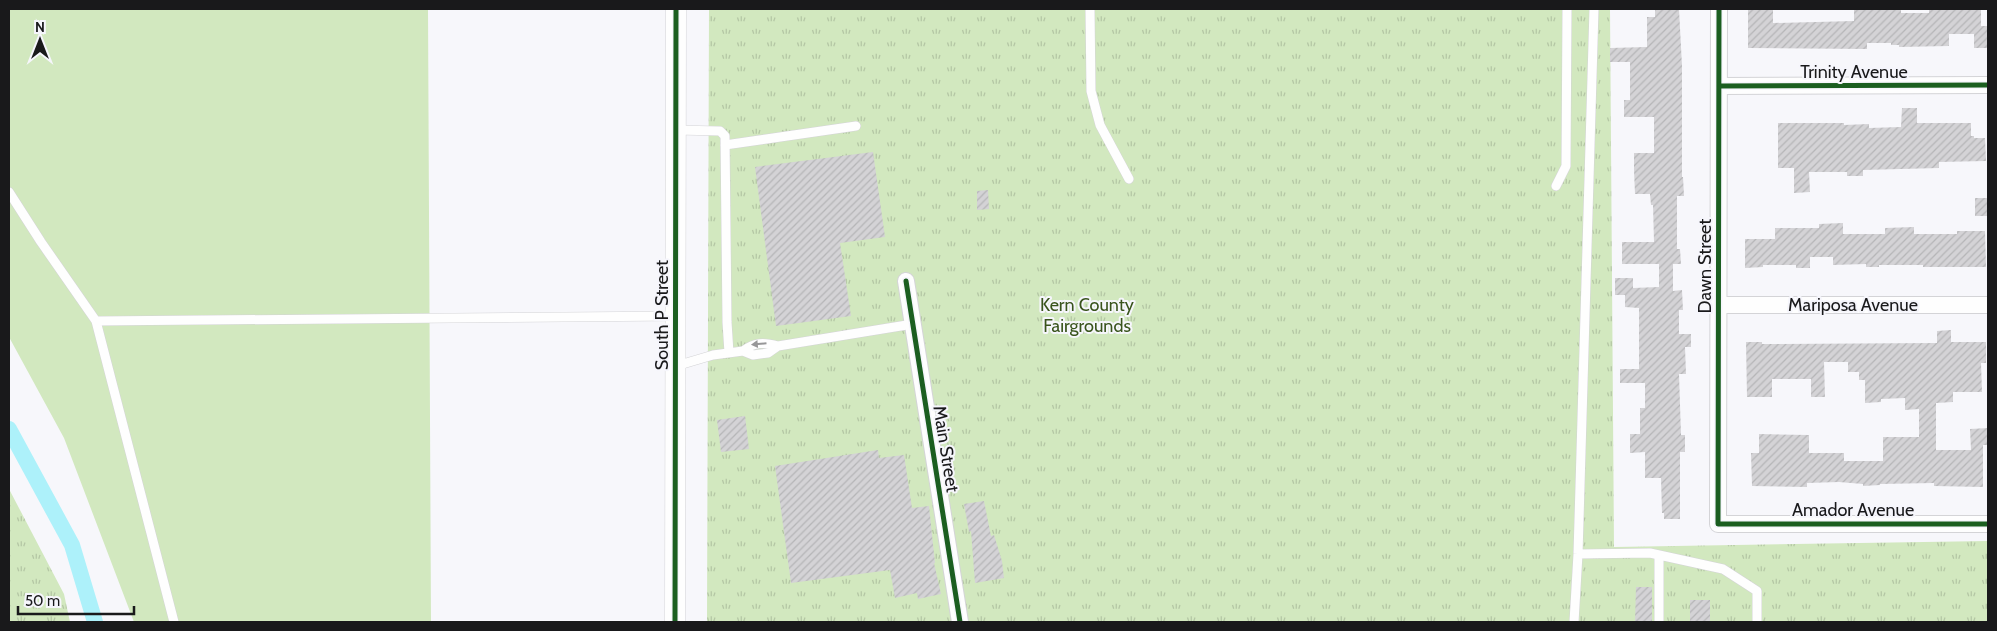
<svg xmlns="http://www.w3.org/2000/svg" width="1997" height="631" font-family="Cabin,sans-serif">
	<defs>
		<pattern id="park-tufts" width="24" height="20" patternUnits="userSpaceOnUse" patternTransform="scale(1.25)"><rect width="24" height="20" fill="#d2e8bf"/><path d="M3 7l-1-3M5 7V3M7 7l1-3M15 17l-1-3M17 17v-4M19 17l1-3" fill="none" stroke="#b4c6a4"/></pattern>
		<pattern id="building-hatch" width="6" height="6" patternUnits="userSpaceOnUse" patternTransform="scale(1.25)"><rect width="6" height="6" fill="#d4d3d6"/><path d="M-1 1l2-2M0 6l6-6M5 7l2-2" fill="none" stroke="#b5b5b7"/></pattern>
	</defs>
	<rect width="100%" height="100%" fill="#f7f7fb"/>
	<!-- grass -->
	<path fill="#d2e8bf" d="M9,9H428L431,622H134L64,438L9,337Z"/>
	<!-- park -->
	<path fill="url(#park-tufts)" d="M709,9H1610L1614,547L1988,541V622H707Z
		M9,489L64,594L70,622H9Z"/>
	<g fill="none" stroke-linecap="round" stroke-linejoin="round">
		<!-- canal -->
		<path stroke="#adf1fa" stroke-width="16" d="M9,429L72,545L95,622"/>
	</g>
	<!-- building -->
	<path fill="url(#building-hatch)" d="M1655,9H1679L1682,66V177H1683L1684,196H1677V249H1680L1681,264H1673V291L1682,290L1683,310H1679V334H1691V347H1685L1686,374H1679L1681,435H1685V452H1680V519H1664V513H1662L1661,478H1645V452L1630,453V434H1640V408H1645V383H1620V369H1639V308L1625,307V295H1615V278H1633V288L1659,287V264H1622V242H1654L1653,205H1651L1650,194H1635L1634,170V153H1654V117H1624V100H1630V62H1610V48L1647,47V17H1655Z
		M1748,9H1773V23L1854,21V9H1901V13H1929V9H1981V26H1988V48H1974V34H1949V46L1899,47V45H1891V43H1867V49L1748,48Z
		M1902,108H1917V123H1971V136H1974V138H1985L1986,161L1939,162V168L1863,170V176H1847V172H1809L1810,192L1794,193V168H1778V123H1844V125L1869,124V128L1901,127Z
		M873,152L885,237L840,243L851,316L776,326L755,167Z
		M988,190L989,209L977,210V191Z
		M1975,198H1988V216H1975Z
		M1843,223V234H1885V228L1914,227V234H1957V231H1985L1986,267H1923V265H1879V267H1866V264L1833,265V257H1810V268H1796V265H1763V267L1745,268V239H1775V228H1819V224Z
		M1951,330V342H1986V363H1981L1982,392H1953V402L1936,403V450H1971L1970,429L1988,428V445H1983V487L1934,486V483L1880,484V485L1863,486V484L1839,482L1807,483V487L1752,486L1751,453H1759V434L1809,435V453H1844V461H1883V437H1919V409L1905,410V398L1881,399V402L1865,403V380H1859V372H1848V362H1824L1825,397H1811V379H1772V397H1747L1746,342H1762V344L1937,343V331Z
		M745,416L749,449L721,452L717,420Z
		M878,450L879,458L904,455L912,508L929,506L935,563H934L941,594L918,599L917,593L895,598L890,570L791,583L775,466Z
		M984,501L991,536L994,535L1002,561L1004,578L975,583L971,531L969,532L964,504Z
		M1636,587H1652V622H1635Z
		M1690,600H1710V622H1690Z"/>
	<g fill="none" stroke-linecap="round" stroke-linejoin="round">
		<defs>
			<path id="service" d="M1090,9L1091,91L1100,125L1129,179
				M676,130L720,131L725,136L727,322L729,353
				M725,145L856,126
				M1556,186L1566,166L1567,9
				M9,192L41,242L96,321
				M743,351C754,342 764,342 778,346
				M676,366L713,355L743,351L753,355L768,353L778,346L913,324
				M1578,554L1650,553L1723,569L1757,591V622
				M1659,555V622
				M174,622L96,321L676,316
				M1574,622L1578,554L1594,9"/>
			<path id="minor" d="M1719,9L1718,524H1988
				M1719,86L1988,85
				M906,281L960,622
				M1719,305H1988"/>
			<path id="tertiary" d="M675,622L676,9"/>
		</defs>
		<!-- service casing -->
		<use href="#service" stroke="#d4d4d7" stroke-width="10"/>
		<!-- minor casing -->
		<use href="#minor" stroke="#d4d4d7" stroke-width="18"/>
		<!-- tertiary casing -->
		<use href="#tertiary" stroke="#d4d4d7" stroke-width="21"/>
		<!-- service -->
		<use href="#service" stroke="#fefefe" stroke-width="9"/>
		<!-- minor -->
		<use href="#minor" stroke="#fefefe" stroke-width="16"/>
		<!-- tertiary -->
		<use href="#tertiary" stroke="#fefefe" stroke-width="20"/>
		<defs>
			<path id="cycleway" d="M1719,9L1718,524H1988
				M1719,86L1988,85
				M906,281L960,622
				M675,622L676,9"/>
		</defs>
		<!-- cycleway casing -->
		<use href="#cycleway" stroke="#f6f6fc" stroke-width="8"/>
		<!-- cycleway -->
		<use href="#cycleway" stroke="#1b5e20" stroke-width="5"/>
	</g>
	<!-- one-way arrows -->
	<defs><path id="oneway-solid" d="M-6-.8H1V-3.2L6.5 0L1 3.2V.8H-6Z" transform="scale(1.25)"/></defs>
	<use fill="#979798" href="#oneway-solid" transform="translate(759 344) rotate(175)"/>
	<g text-anchor="middle" stroke-width="4" stroke-linejoin="round" paint-order="stroke">
		<!-- street labels -->
		<g font-size="18" fill="#19191b" stroke="#f6f6fc">
			<text x="1854" y="78">Trinity Avenue</text>
			<text transform="translate(1705 266) rotate(-90)" y="6">Dawn Street</text>
			<text x="1853" y="311">Mariposa Avenue</text>
			<text transform="translate(662 315) rotate(-90)" y="6">South P Street</text>
			<text transform="translate(946 449) rotate(81)" y="6">Main Street</text>
			<text x="1853" y="516">Amador Avenue</text>
		</g>
		<!-- park labels -->
		<g font-size="18" fill="#39541c" stroke="#f6f6fc">
			<text x="1087" y="311">Kern County<tspan x="1087" dy="21">Fairgrounds</tspan></text>
		</g>
	</g>
	<!-- border -->
	<rect width="1997" height="631" fill="none" stroke="#19191b" stroke-width="20"/>
	<!-- north arrow -->
	<g transform="translate(40 40)" stroke="#f6f6fc" stroke-width="4" paint-order="stroke">
	<path d="M0-4L9 19L0 12L-9 19Z" fill="#19191b"/>
	<text y="-8" font-size="14" font-weight="bold" text-anchor="middle" fill="#19191b">N</text>
	</g>
	<!-- scale -->
	<path d="M18 606v8h116v-8" fill="none" stroke="#19191b" stroke-width="2.5"/>
	<text x="25" y="606" font-size="15" fill="#19191b" stroke="#f6f6fc" stroke-width="4" paint-order="stroke">50 m</text>
</svg>
